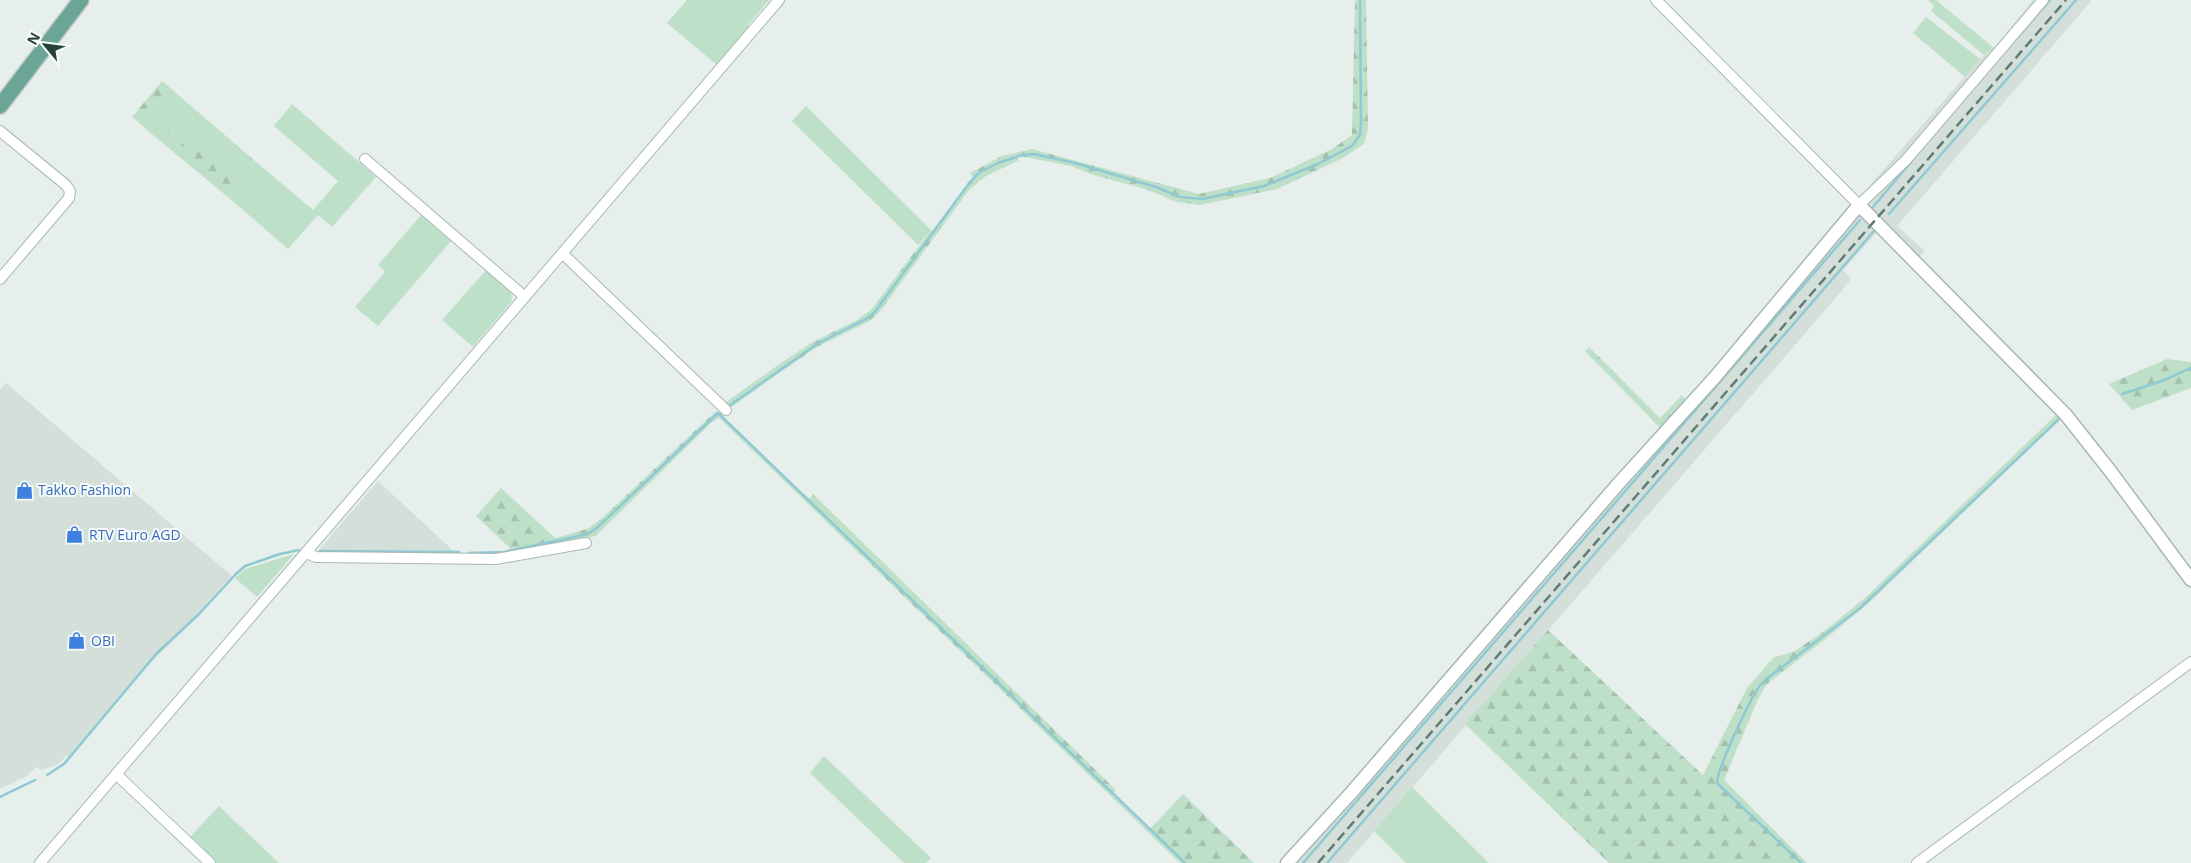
<svg xmlns="http://www.w3.org/2000/svg" width="2191" height="863" font-family="'Open Sans',sans-serif">
	<defs>
		<pattern id="forest-firs" width="22" height="20" patternUnits="userSpaceOnUse" patternTransform="scale(1.25)"><rect width="22" height="20" fill="#bfe0c8"/><path d="M5 1l3.5 6h-7zM16 11l3.5 6h-7z" fill="#a4c1ad"/></pattern>
	</defs>
	<rect width="100%" height="100%" fill="#e6efeb"/>
	<!-- built -->
	<path fill="#d4dfda" d="M2033,0H2092L1897,226L1925,251L1911,265L1877,232L1843,270L1851,279L1840,293L1347,863H1279L1345,792L1774,299L1797,269L1980,59L1994,48Z
		M6,383L232,576L200,611L202,613L139,674L69,758L66,756L57,765L41,770L36,767L27,776L0,789V390Z
		M378,481L458,555L317,552Z"/>
	<!-- green -->
	<path fill="#bfe0c8" d="M687,0H769L748,25L751,28L718,66L667,23Z
		M1928,0H1936L1994,48L1984,55L1931,11L1934,6Z
		M1926,17L1980,59L1965,77L1913,33Z
		M167,102H171L240,159L251,165L255,161L313,210L338,181L274,126L292,104L376,177L332,227L318,215L288,249L228,197L240,180L191,151L162,127H153L148,131L136,120L152,115Z
		M806,106L931,230L918,245L792,121Z
		M421,215L451,241L378,326L355,307L385,272L378,265Z
		M486,270L511,291L512,301L473,347L442,320Z
		M781,363L785,369L730,408L726,402Z
		M2057,414L2062,418L1870,602L1828,637L1823,632L1866,597Z
		M294,554L257,597L235,578L245,569Z
		M824,756L931,858L926,863H904L810,773Z
		M1412,787L1489,863H1406L1374,831Z
		M219,806L279,863H215L189,838Z"/>
	<!-- forest -->
	<path fill="url(#forest-firs)" d="M1355,0H1366L1368,129L1364,144L1343,158L1277,189L1200,205L1177,202L1145,189L1093,175L1071,166L1015,155L1019,160L986,176L969,190L878,314L866,323L817,347L785,369L781,363L811,343L855,321L871,310L931,230L932,231L973,177L970,173L1002,156L1032,149L1199,194L1270,178L1332,149L1352,135Z
		M162,81L255,161L251,165L240,159L171,102H167L152,115L136,120L132,117Z
		M153,127H162L191,151L204,147L240,180L228,197L148,131Z
		M1589,347L1660,418L1682,395L1686,400L1661,429L1585,351Z
		M2167,359L2191,362V388L2132,410L2109,384Z
		M716,411L719,413L722,411L725,413L722,417L809,499L813,494L1116,790L1112,795L1149,830L1183,794L1254,863H1180L719,418L711,423L596,536L515,553L476,516L501,488L555,538L587,529L600,520Z
		M1548,630L1703,775L1747,688L1774,657L1793,652L1823,632L1828,637L1767,684L1758,699L1724,780L1807,863H1609L1465,724Z"/>
	<g fill="none" stroke-linecap="round" stroke-linejoin="round">
		<!-- stream -->
		<path stroke="#8ec9d4" stroke-width="2.5" d="M2010,46L2050,0
			M1873,207L1911,162
			M1889,214L2076,0
			M2122,394L2162,381L2191,368
			M729,406L817,344L864,320L874,313L970,182L980,172L998,163L1022,155L1034,154L1075,163L1156,187L1180,197L1202,199L1264,186L1318,164L1352,146L1360,135L1361,122L1360,0
			M718,413L1185,863
			M320,551L459,552
			M469,553L504,552L588,534L598,527L718,413
			M47,775L64,764L157,653L198,615L236,574L245,566L280,554L299,550
			M0,797L35,780
			M1303,863L1860,220
			M1327,863L1874,231
			M1801,863L1717,783C1717,769 1749,702 1758,688C1761,684 1766,680 1769,677L1859,609L2059,419"/>
		<defs>
			<path id="minor" d="M1656,0L1859,205L1906,160L2043,0
				M0,131L66,185L70,191L69,198L0,279
				M365,159L525,297
				M563,254L726,410
				M306,553L316,557L496,559L586,543
				M116,774L210,863
				M40,863L779,0
				M1917,863L2191,662"/>
			<path id="tertiary" d="M1287,863L1351,793L1619,483L1716,376L1859,205L2066,415L2111,472L2191,580"/>
			<path id="primary" d="M0,106L81,0"/>
		</defs>
		<!-- minor casing -->
		<use href="#minor" stroke="#a8b8b2" stroke-width="12"/>
		<!-- tertiary casing -->
		<use href="#tertiary" stroke="#a8b8b2" stroke-width="15"/>
		<!-- primary casing -->
		<use href="#primary" stroke="#c2cac8" stroke-width="18"/>
		<!-- minor -->
		<use href="#minor" stroke="#fff" stroke-width="10"/>
		<!-- tertiary -->
		<use href="#tertiary" stroke="#fff" stroke-width="12"/>
		<!-- primary -->
		<use href="#primary" stroke="#6aa596" stroke-width="15"/>
		<!-- rail -->
		<path stroke="#5f7d75" stroke-width="2.5" stroke-dasharray="10 5" stroke-linecap="butt" d="M1318,863L2066,0"/>
	</g>
	<!-- icons -->
	<defs>
		<symbol id="shop-bare" viewBox="-9 -9 18 18"><path d="M-5-2.5h2.3a2.7 3.5 0 0 1 5.4 0H5L5.5 6h-11ZM-1.5-2.5h3a1.5 2.3 0 0 0-3 0Z" fill="#3f7fe0" stroke="#f7fbf9" stroke-width="2.5" paint-order="stroke"/></symbol>
	</defs>
	<g fill-rule="evenodd">
		<use href="#shop-bare" x="12" y="478" width="25" height="25"/>
		<use href="#shop-bare" x="62" y="522" width="25" height="25"/>
		<use href="#shop-bare" x="64" y="628" width="25" height="25"/>
	</g>
	<g text-anchor="middle" stroke-width="4" stroke-linejoin="round" paint-order="stroke">
		<!-- shop labels -->
		<g font-size="14" fill="#366cbe" stroke="#f7fbf9" text-anchor="start">
			<text x="38" y="495">Takko Fashion</text>
			<text x="89" y="540">RTV Euro AGD</text>
			<text x="91" y="646">OBI</text>
		</g>
	</g>
	<!-- north arrow -->
	<g transform="translate(45 45) rotate(299)" stroke="#f7fbf9" stroke-width="4" paint-order="stroke">
	<path d="M0-4L9 19L0 12L-9 19Z" fill="#24423a"/>
	<text y="-8" font-size="14" font-weight="bold" text-anchor="middle" fill="#24423a">N</text>
	</g>
</svg>
